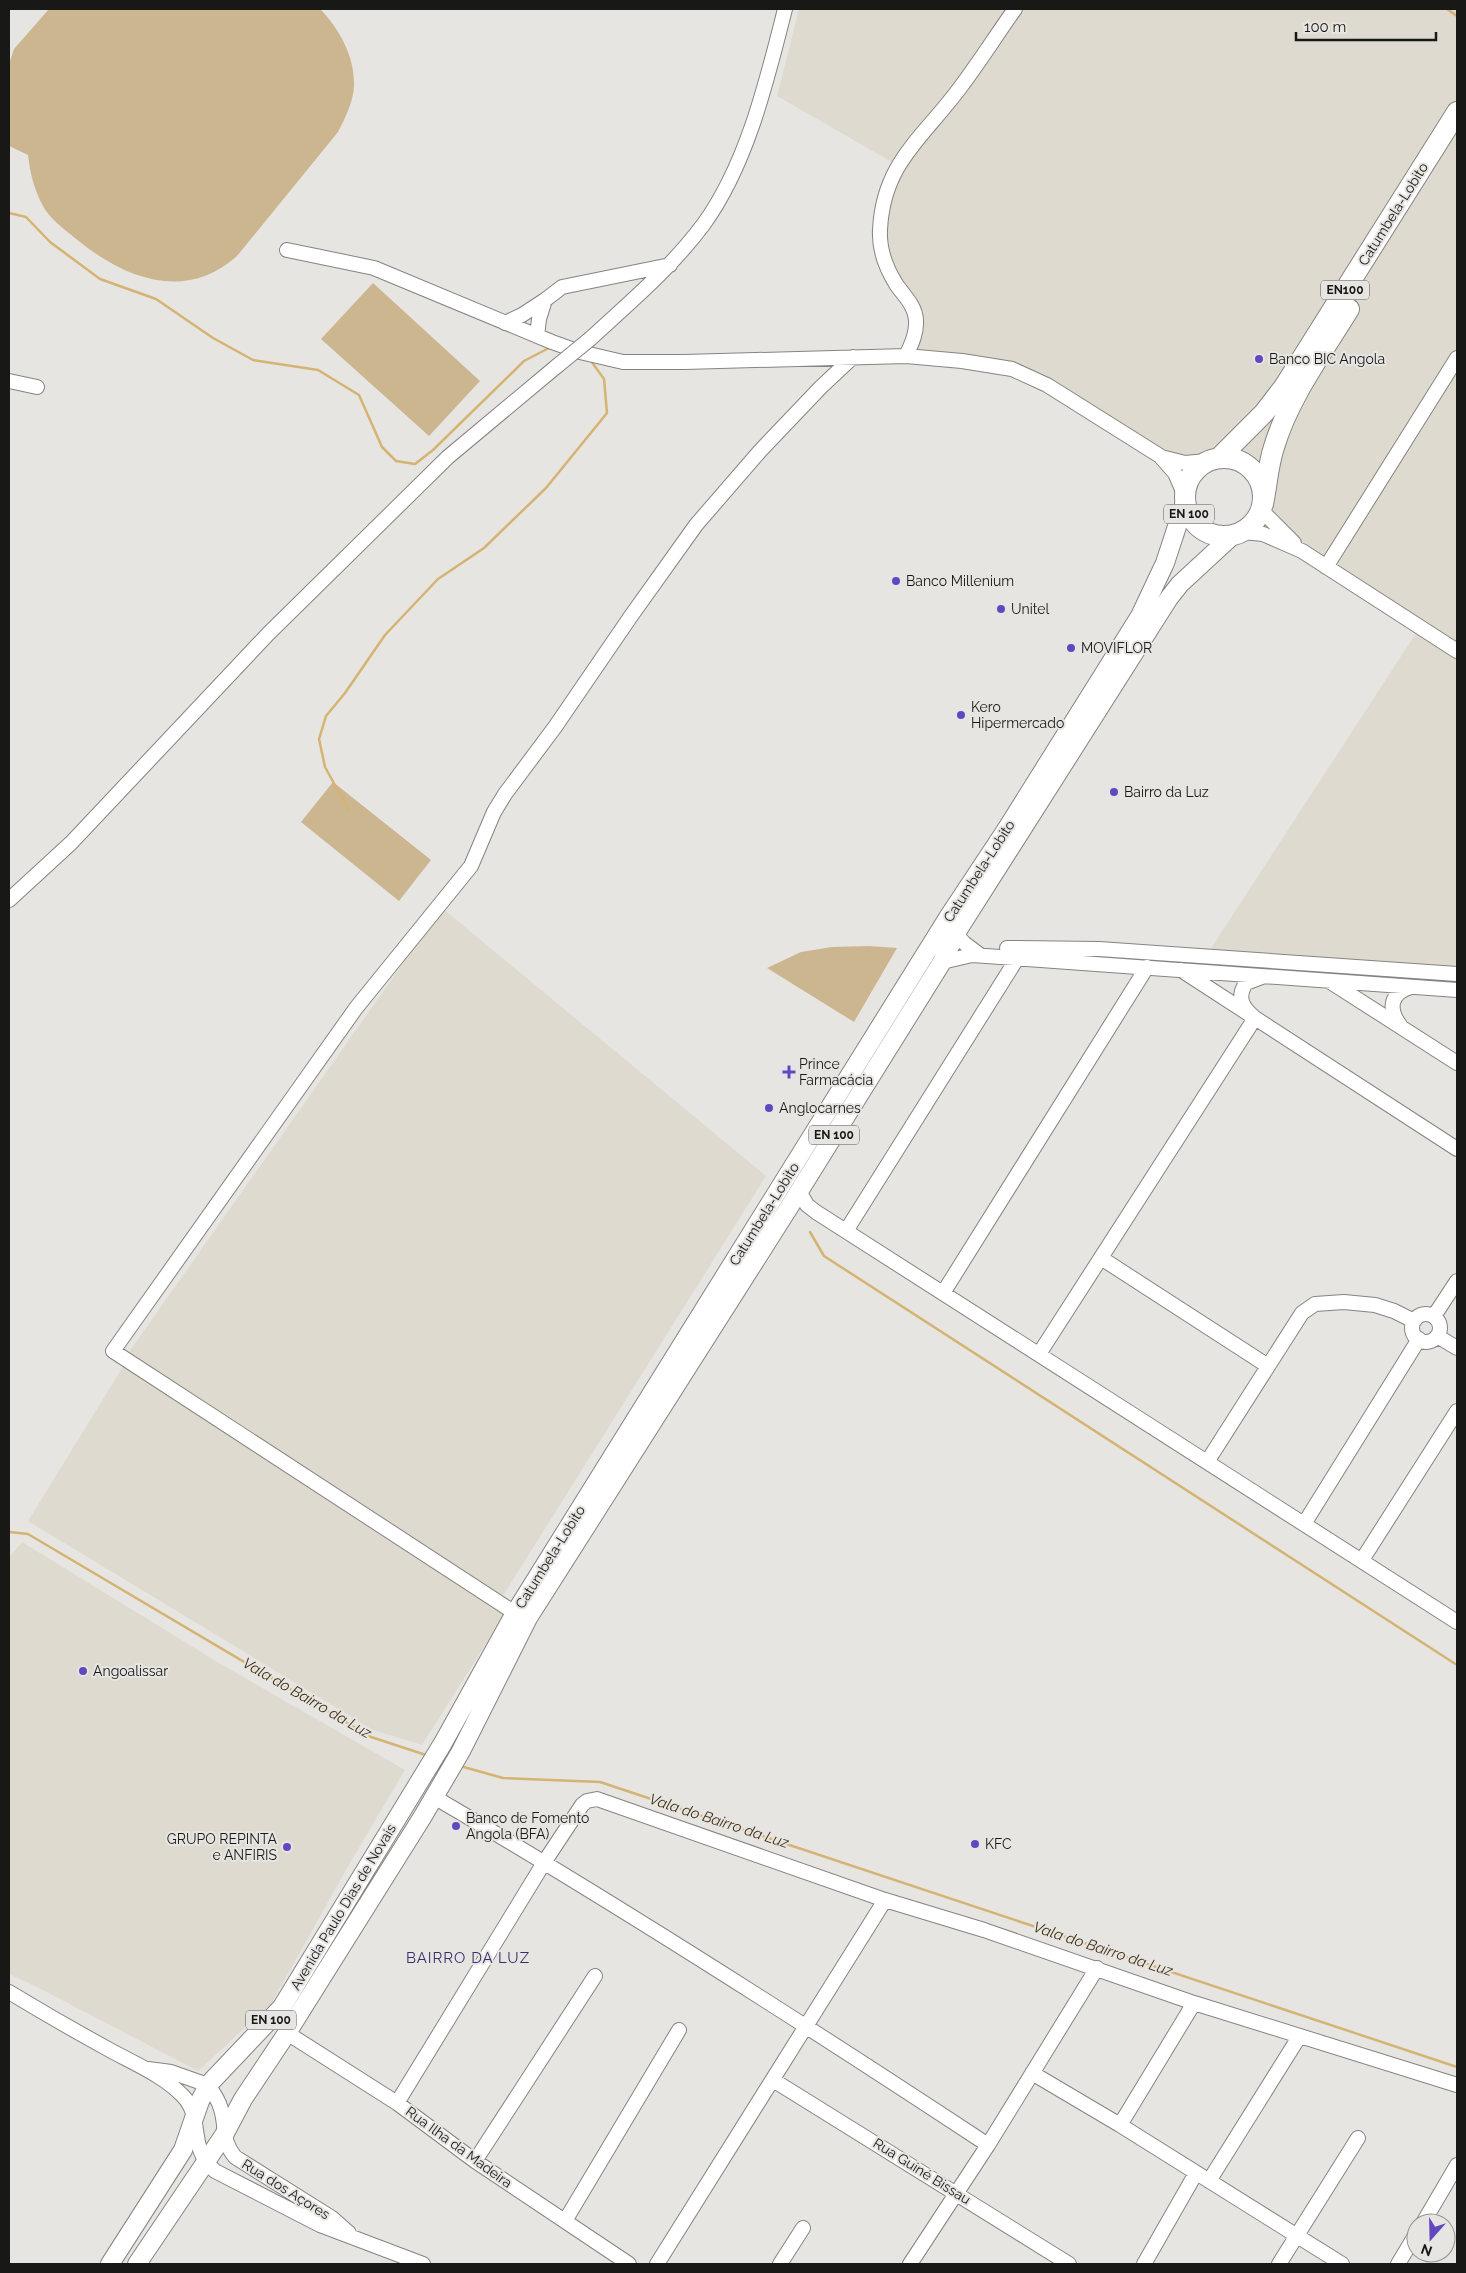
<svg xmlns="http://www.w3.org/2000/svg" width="1466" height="2273" font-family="Raleway,sans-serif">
	<rect width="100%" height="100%" fill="#e7e5e2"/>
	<!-- built -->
	<path fill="#dfdacf" d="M799,9H1457V974L1206,956L1420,627L1302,551L1262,511L1260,480L1253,469L1243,462L1231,458L1185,463L1030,375L906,356L916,332L882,250L897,165L777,96Z
		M442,908L766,1176L501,1599L129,1352Z
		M124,1365L506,1612L422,1745L373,1730L28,1521Z
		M22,1542L219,1663L405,1770L347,1868L271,2004L198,2071L39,1988L9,1974V1557Z"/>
	<!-- green -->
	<path fill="#cbb690" d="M49,9H320C339,28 355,57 354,85C354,100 345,119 338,132L237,256C185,303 123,278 75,238C64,229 49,218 43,206C34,189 30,173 28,155L9,146V64L14,49Z
		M373,283L480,381L429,436L321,339Z
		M333,782L431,860L399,901L301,822Z
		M869,946L897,948L854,1022L767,968L801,952L832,947Z"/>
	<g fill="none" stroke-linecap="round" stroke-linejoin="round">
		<!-- stream -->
		<path stroke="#d5b373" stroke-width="2.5" d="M1447,9L1457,16
			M9,213L26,217L50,242L100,279L156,299L213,338L253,360L318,370L359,395L382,447L396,461L415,464L433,450L524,361L549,348L553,349
			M348,809L325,767L319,739L326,716L345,693L385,635L438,579L484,548L546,488L607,413L604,379L591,361
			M810,1232L824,1256L1457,1665
			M9,1532L28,1534L371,1737L429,1756
			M460,1766L503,1778L600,1782L1457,2067"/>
		<defs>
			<path id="minor" d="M287,250L374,268L552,342L580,352L623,362H684L906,356L962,361L1012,369L1047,385L1160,456L1175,473L1185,496
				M505,323L522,315L545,300
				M537,336L539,319L545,300L562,287L670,265
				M590,339C629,303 671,268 703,225C747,165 767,80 785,9
				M906,356C911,345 917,333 916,320C915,305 904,296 896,284C886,268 879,249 880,230C883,165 920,140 956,93C977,66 995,37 1015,9
				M9,381L37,387
				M1161,457L1185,463L1207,461
				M1262,511L1294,543
				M1243,532L1263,534L1302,551L1457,651
				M1326,567L1457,358
				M9,900L71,843L268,634L448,457L557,366
				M956,934L964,943L980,955
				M1007,948L1099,949L1457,974
				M942,962L972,955L1457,990
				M1181,970L1457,1149
				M1329,981L1457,1063
				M1400,1025C1388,1009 1390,993 1411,987
				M799,1191L807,1205L816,1212L1457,1622
				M846,1231L1018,957
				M1101,1258L1268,1366
				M943,1293L1147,967
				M1412 1328a14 14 0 1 1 28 0a14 14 0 1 1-28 0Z
				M1434,1316L1457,1281
				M1437,1336L1457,1348
				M1039,1354L1255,1018C1243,1008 1236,998 1246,983L1262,977
				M1207,1462L1302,1313L1315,1304L1344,1302L1375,1305L1394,1311L1414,1321
				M1304,1524L1419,1339
				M1362,1560L1457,1411
				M515,1613L113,1351L356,1008L471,866L494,812L505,794L555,727L631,616L696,525L760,451L821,387L853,357
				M434,1797C622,1907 806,2025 988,2145
				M9,1992C42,2012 75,2031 108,2049C133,2063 163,2075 183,2096C204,2117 187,2148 215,2171L320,2225L423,2264
				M287,2033L397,2103L475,2161L629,2264
				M148,2069L171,2072L208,2085C213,2092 219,2101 221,2109C227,2129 221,2140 235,2157L332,2218L349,2233
				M1032,2073L1120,2125L1342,2264
				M773,2080L1069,2264
				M397,2103L545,1861L582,1805L587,1801L597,1799L885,1900L984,1930L1194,2003L1457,2085
				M1120,2125L1194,2003
				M475,2161L595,1976
				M1209,2181L1299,2037
				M565,2221L679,2030
				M1423,2223L1457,2165
				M657,2264L885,1900
				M780,2264L803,2228
				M910,2264L988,2145L1097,1968
				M1144,2264L1196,2173
				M1279,2264L1358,2138
				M1398,2264L1416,2234"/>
			<path id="major" d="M110,2264L183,2150L200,2101L208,2085L282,2007L443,1743L515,1613L949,916L1006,830L1140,616L1165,563L1185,502
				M137,2264L224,2135L243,2099L287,2033L423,1816L461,1751L528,1618L788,1209L942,962L958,930L1169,598L1180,584L1232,536"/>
			<path id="highway" d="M1185 497a39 39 0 1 1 78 0a39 39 0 1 1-78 0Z
				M1219,458L1264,413L1284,387L1457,112
				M1263,504C1267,485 1268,465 1274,447C1289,397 1322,353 1349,309"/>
		</defs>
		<!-- minor casing -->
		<use href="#minor" stroke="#868481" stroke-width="16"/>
		<!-- major casing -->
		<use href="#major" stroke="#868481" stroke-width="20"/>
		<!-- highway casing -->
		<use href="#highway" stroke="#868481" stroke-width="22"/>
		<!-- minor -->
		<use href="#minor" stroke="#fff" stroke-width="14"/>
		<!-- major -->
		<use href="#major" stroke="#fff" stroke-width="18"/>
		<!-- highway -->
		<use href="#highway" stroke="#fff" stroke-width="20"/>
		<defs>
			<path id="minor-bridge" d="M557,366L590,339"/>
		</defs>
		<!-- minor-bridge casing -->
		<use href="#minor-bridge" stroke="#868481" stroke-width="16" stroke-linecap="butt"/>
		<!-- minor-bridge -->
		<use href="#minor-bridge" stroke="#fff" stroke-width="14"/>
	</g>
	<!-- markers -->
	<g fill="#6347c0" stroke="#e7e5e2" stroke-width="2">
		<circle cx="1259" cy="359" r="5"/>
		<circle cx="896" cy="581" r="5"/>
		<circle cx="1001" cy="609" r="5"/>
		<circle cx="1071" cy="648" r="5"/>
		<circle cx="961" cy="715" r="5"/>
		<circle cx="1114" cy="792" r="5"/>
		<path d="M786.5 1064.5h5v5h5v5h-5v5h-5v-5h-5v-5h5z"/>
		<circle cx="769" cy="1108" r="5"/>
		<circle cx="83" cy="1671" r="5"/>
		<circle cx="456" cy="1826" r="5"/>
		<circle cx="975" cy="1844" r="5"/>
		<circle cx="287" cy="1847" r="5"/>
	</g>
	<g text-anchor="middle" stroke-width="4" stroke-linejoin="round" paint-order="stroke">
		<!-- shield labels -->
		<g fill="#e7e5e2" stroke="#565653" stroke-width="1">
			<rect x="1321" y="280.5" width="48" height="19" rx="4"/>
			<rect x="1164" y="504.5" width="50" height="19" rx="4"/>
			<rect x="809" y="1125.5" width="50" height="19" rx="4"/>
			<rect x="246" y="2010.5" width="50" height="19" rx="4"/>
		</g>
		<g font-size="12" font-weight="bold" fill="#181816">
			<text x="1345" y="294">EN100</text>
			<text x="1189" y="518">EN 100</text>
			<text x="834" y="1139">EN 100</text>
			<text x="271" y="2024">EN 100</text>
		</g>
		<!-- street labels -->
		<g font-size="14" fill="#181816" stroke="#e7e5e2">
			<text transform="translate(1393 214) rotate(-58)" y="5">Catumbela-Lobito</text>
			<text transform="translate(979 871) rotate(-57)" y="5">Catumbela-Lobito</text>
			<text transform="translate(764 1214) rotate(-58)" y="5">Catumbela-Lobito</text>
			<text transform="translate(550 1557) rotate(-58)" y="5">Catumbela-Lobito</text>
			<text transform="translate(343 1907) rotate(-59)" y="5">Avenida Paulo Dias de Novais</text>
			<text transform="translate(459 2147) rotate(36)" y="5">Rua Ilha da Madeira</text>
			<text transform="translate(922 2171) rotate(32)" y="5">Rua Guiné Bissau</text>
			<text transform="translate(286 2189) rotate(32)" y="5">Rua dos Açores</text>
		</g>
		<!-- poi labels -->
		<g font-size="14" fill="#181816" stroke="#e7e5e2" text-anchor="start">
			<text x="1269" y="364">Banco BIC Angola</text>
			<text x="906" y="586">Banco Millenium</text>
			<text x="1011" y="614">Unitel</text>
			<text x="1081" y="653">MOVIFLOR</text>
			<text x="971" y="712">Kero<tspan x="971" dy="16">Hipermercado</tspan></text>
			<text x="1124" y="797">Bairro da Luz</text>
			<text x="799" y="1069">Prince<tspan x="799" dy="16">Farmacácia</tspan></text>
			<text x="779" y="1113">Anglocarnes</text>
			<text x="93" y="1676">Angoalissar</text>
			<text x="466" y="1823">Banco de Fomento<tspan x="466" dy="16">Angola (BFA)</tspan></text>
			<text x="277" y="1844" text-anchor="end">GRUPO REPINTA<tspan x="277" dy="16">e ANFIRIS</tspan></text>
			<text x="985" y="1849">KFC</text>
		</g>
		<!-- water labels -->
		<g font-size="15" font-style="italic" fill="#423316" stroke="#e7e5e2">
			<text transform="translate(307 1698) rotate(30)" y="5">Vala do Bairro da Luz</text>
			<text transform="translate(719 1821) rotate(18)" y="5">Vala do Bairro da Luz</text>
			<text transform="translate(1103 1949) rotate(18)" y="5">Vala do Bairro da Luz</text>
		</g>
		<!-- neighbourhood labels -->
		<g font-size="15" letter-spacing="1" fill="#392e6a" stroke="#e7e5e2">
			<text x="468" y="1963">BAIRRO DA LUZ</text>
		</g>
	</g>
	<!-- border -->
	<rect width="1466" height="2273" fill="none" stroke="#181816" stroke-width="20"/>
	<!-- north arrow -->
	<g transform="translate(1431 2238) rotate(200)"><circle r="24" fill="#e7e5e2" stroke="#949390"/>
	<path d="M0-4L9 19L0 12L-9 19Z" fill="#6347c0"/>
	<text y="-8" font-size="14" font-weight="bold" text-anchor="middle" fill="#181816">N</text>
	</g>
	<!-- scale -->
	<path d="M1296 32v8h140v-8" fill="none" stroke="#181816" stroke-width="2.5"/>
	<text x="1304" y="32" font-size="15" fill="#181816" stroke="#e7e5e2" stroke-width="4" paint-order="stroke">100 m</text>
</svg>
